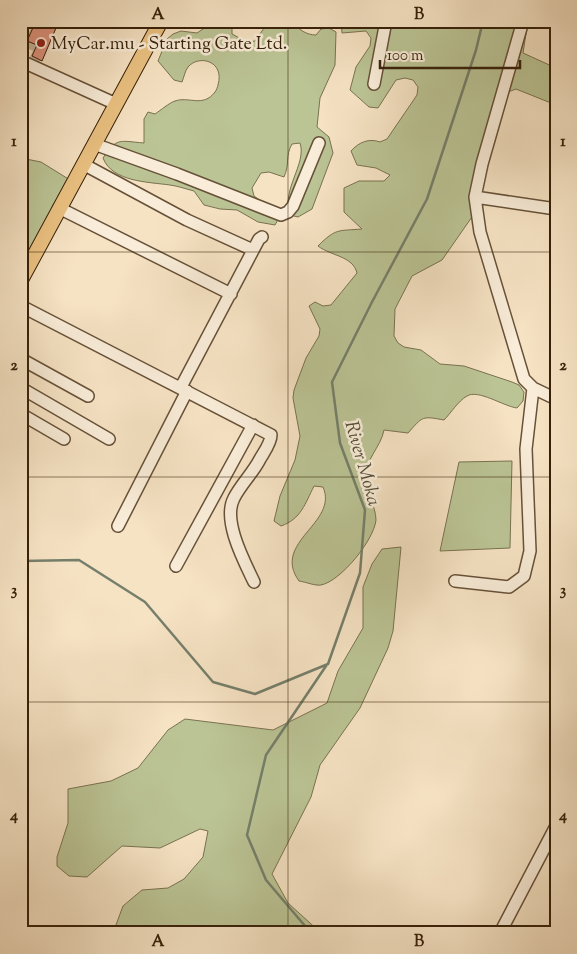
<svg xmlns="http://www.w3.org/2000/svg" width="577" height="954" font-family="'Sorts Mill Goudy',serif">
	<rect width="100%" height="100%" fill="#f6e3c4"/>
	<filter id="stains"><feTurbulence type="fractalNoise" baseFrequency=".004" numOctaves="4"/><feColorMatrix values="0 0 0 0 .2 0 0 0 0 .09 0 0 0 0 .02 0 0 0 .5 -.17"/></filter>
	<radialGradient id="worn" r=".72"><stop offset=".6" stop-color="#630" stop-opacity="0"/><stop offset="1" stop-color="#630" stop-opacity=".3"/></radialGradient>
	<!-- green -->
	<path fill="#bbc495" stroke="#79724f" d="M215,21H228L232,25V34L247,42L255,41L269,21H293C298,30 307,35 316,35L321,29L329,28L336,32L335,65L320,98L317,127L329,137L333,153L312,209L298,217L290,215C281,189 307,164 300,143L292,144C285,156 290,164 284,177L269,172L261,173L252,188L254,196L275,211L279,218L275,225L258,222L237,210L220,209L204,205L194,191C186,189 178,186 170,185C149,182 112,182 103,158C117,137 119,141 144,143V119L148,112L155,114C161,110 169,103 175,101C189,96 203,108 215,92C216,91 218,86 218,85C225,61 199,54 188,67C185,71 184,77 182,82L174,80L158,61L167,39L173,34L181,31L197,33Z
		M341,21H528L523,53L556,68V105L516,89L508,92L492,133L474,214L442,260L412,276L395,309L394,336L398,343L404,347L421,350L440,364L464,366L512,382L519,385L524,392L523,401L517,408C503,406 478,389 467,396C458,401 451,413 444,420C422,416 423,416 408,433L384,430C381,447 364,461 365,479C365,493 376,505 376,520C374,540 341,581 321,585C315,586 306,582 299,581C271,542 339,523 323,487L314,486C305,504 301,519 281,526L274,521L280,496L295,460L300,436L293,398L294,390L306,358L319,336L320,329L309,306L315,302L323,306L331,305L357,273C353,256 331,256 318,246C336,228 338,231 362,229L344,212V188L359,181H384L390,175L376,168L357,165L351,151C359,142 369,138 380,142L387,139L417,95L418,87L413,80L405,78L396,80L378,108L369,107L350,90L356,67L370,46L371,38L366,31L342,33Z
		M21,158L41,162L70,180L21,272Z
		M512,461L510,548L440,551L459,462Z
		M401,547L393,631L388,648L360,708L320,765L311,797L272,874L288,903L321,933H113L123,906L142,890L168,888L184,879L203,857L208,831L200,829L160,848L122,846L87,877L69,876L57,866V857L68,823V789L111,781L138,768L168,730L185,719L273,730L327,703L338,671L363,628V587L372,564L382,549Z"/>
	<!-- shadow -->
	<path fill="#0003" d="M34,21H58L41,60L36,65L28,61L33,51L23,46Z"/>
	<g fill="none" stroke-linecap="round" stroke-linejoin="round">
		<!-- stream -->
		<path stroke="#757f6b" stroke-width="2.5" d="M21,561L79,560L145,602L213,682L255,694L328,664L360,573L365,510L340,443L332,382L372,302L427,199L476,50L483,21
			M311,933L266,880L247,835L266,755L326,666"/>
	</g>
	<!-- building -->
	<path fill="#df937e" stroke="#372009" d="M36,21H59L42,61L32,56L37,45L27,41Z"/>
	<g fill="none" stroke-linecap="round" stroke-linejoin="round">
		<defs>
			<path id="minor" d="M523,21L482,164L475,197L480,232L524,379L533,388L556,399
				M21,61L116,104
				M374,84L386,21
				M94,144L177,174L281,215L288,212L293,206L319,143
				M83,164L187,220L253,250
				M475,197L556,209
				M59,208L231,294
				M21,306L271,435C271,443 264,452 260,459C253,473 241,484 234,498C222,520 244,561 254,582
				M21,359L88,396
				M181,387L259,239L262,237
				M21,388L109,439
				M21,414L64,439
				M118,526L187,391
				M176,566L253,425
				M455,581L509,587L524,576L530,551L526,449L533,388
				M500,933L556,826"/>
			<path id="major" d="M21,280L161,21"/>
		</defs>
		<!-- minor casing -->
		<use href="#minor" stroke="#675138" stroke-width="14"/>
		<!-- major casing -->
		<use href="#major" stroke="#372009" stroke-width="16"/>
		<!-- minor -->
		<use href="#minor" stroke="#f9edd9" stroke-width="11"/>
		<!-- major -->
		<use href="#major" stroke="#ebc282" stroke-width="14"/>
	</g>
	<!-- grid -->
	<path fill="none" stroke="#372009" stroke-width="1" stroke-opacity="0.55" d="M288,21V933M21,252H556M21,477H556M21,702H556"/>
	<!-- markers -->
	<circle fill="#8f2418" stroke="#f9edd9" stroke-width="2" cx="41" cy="43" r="5"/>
	<g text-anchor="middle" stroke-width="5" stroke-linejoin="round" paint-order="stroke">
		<!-- poi labels -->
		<g font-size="18" fill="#372009" stroke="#f9edd9" text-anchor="start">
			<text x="51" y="49">MyCar.mu - Starting Gate Ltd.</text>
		</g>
		<!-- water labels -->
		<g font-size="19" font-style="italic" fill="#56503a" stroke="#f9edd9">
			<text transform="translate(364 463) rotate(74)" y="7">River Moka</text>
		</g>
	</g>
	<!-- margin -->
	<rect width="577" height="954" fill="none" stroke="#f6e3c4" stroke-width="55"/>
	<!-- scale -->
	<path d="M380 60v8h140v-8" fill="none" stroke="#372009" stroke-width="2.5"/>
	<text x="387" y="60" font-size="15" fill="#372009" stroke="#f9edd9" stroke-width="4" paint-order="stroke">100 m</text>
	<rect x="28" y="28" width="522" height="898" fill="none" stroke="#372009" stroke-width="2"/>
	<g font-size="16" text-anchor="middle" font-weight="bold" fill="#372009">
		<text x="158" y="19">A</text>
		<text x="419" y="19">B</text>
		<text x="14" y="146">1</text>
		<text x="563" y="146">1</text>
		<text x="14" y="370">2</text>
		<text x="563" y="370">2</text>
		<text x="14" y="595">3</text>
		<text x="563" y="595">3</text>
		<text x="14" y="820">4</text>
		<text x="563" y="820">4</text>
		<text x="158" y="946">A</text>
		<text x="419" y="946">B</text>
	</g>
	<rect width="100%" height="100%" filter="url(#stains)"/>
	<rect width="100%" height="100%" fill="url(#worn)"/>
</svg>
